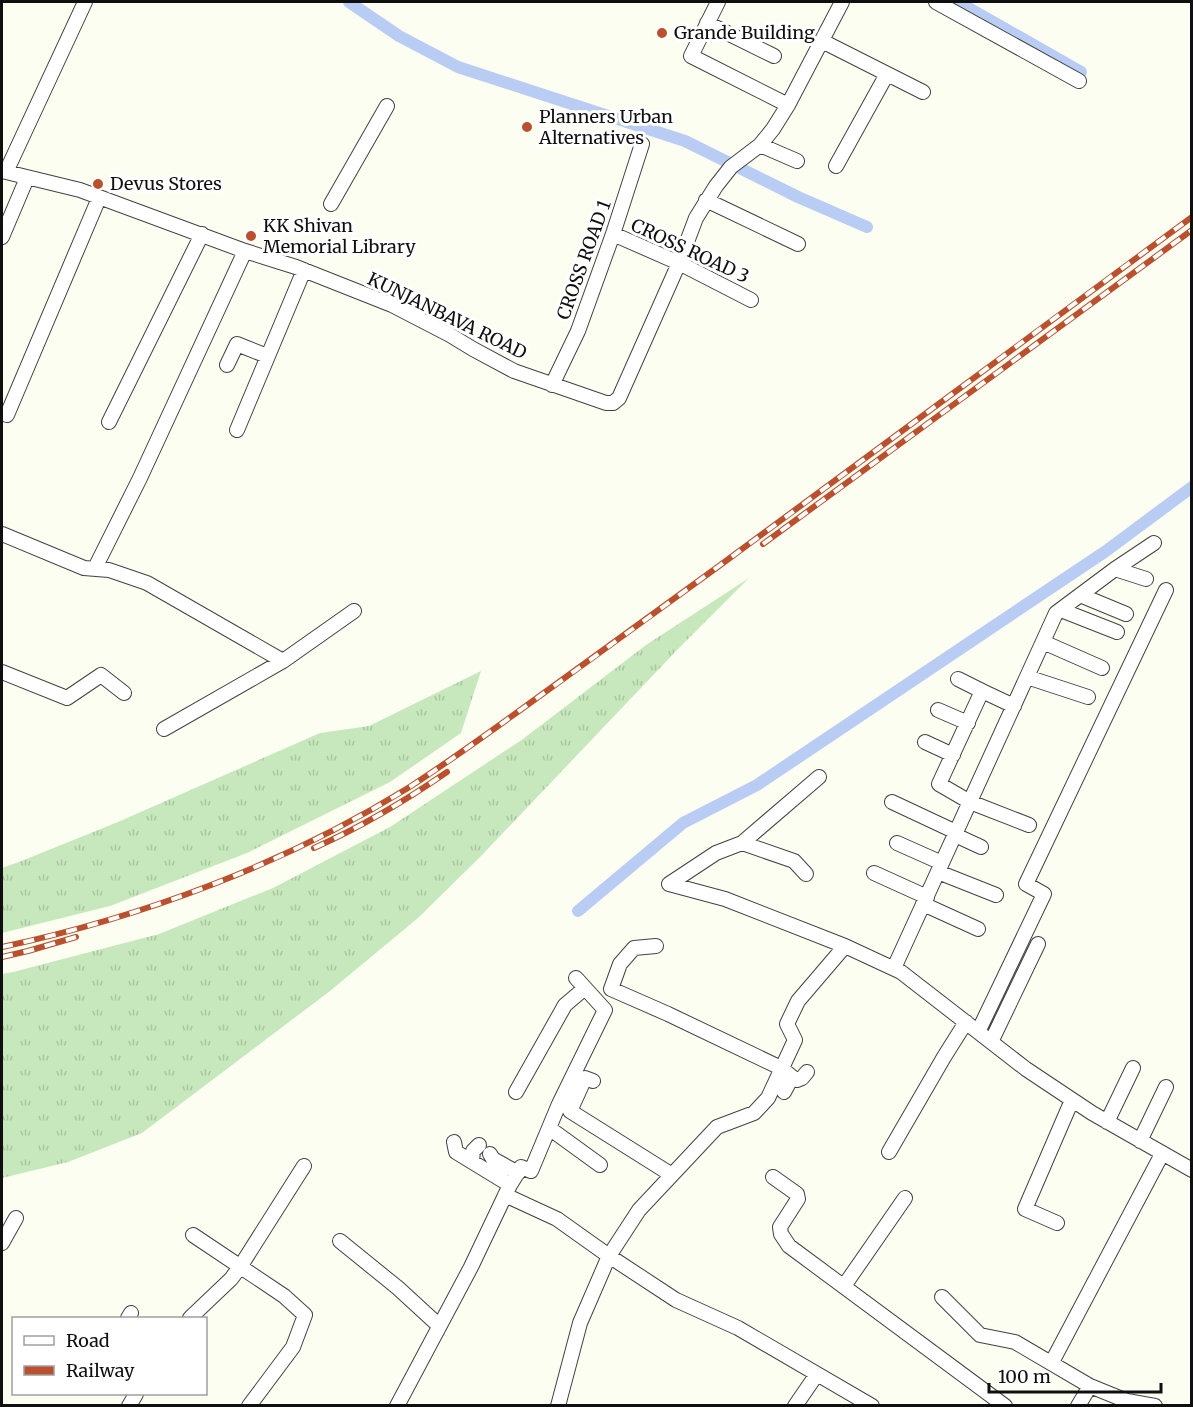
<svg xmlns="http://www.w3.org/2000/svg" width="1193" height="1407" font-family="Merriweather,serif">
	<defs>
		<pattern id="grass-tufts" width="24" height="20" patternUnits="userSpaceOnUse" patternTransform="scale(1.5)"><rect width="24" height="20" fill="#c6e8bc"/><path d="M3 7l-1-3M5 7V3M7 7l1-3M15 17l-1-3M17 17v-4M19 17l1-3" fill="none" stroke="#a9c6a0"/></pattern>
	</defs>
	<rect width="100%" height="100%" fill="#fdfef2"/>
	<!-- grass -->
	<path fill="url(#grass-tufts)" d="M749,578L678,649L481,856L418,918L330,991L142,1133L68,1162L2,1178V974L13,972L159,934L273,888L390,827L523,739L646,645Z
		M481,671L461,733L390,782L247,853L110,906L2,933V868L24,860L118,822L320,733L369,726Z"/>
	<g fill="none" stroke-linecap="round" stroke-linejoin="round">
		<!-- canal -->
		<path stroke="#b9ccf4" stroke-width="12" d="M349,2L399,36L458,67L685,141L798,197L867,227
			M958,2L1081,72
			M578,911L683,823L757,785L1106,551L1192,487"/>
		<defs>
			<path id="minor" d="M718,2L691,56L788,105
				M936,2L1079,81
				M707,23L774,56
				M822,41L923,92
				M760,145L797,161
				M836,166L887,74
				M2,171L80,190L245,251L296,267L392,305L450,335L473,349L514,371L606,403H613L619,398L679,263L696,218L716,186L731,167L760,145L773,129L788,105L842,2
				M6,172L85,2
				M706,200L798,244
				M331,204L387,106
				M613,234L679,263L751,300
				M2,237L27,178
				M227,365L237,344L267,356
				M552,385L578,331L613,234L642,144
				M7,415L99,198
				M109,422L202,234
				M237,430L304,270
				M2,534L84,568L109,570L147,583L283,661
				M95,568L140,478L245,251
				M1115,569L1146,579
				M1080,595L1126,614
				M1061,610L1117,632
				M1043,642L1102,668
				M2,672L67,698L101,675L124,693
				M1027,677L1088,697
				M958,679L982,691
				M1014,706L982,691L939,784L970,802L1029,825
				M938,710L968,723
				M164,729L283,661L354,611
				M925,742L953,755
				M892,802L956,832
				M955,835L981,847
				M742,843L794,861L806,874
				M897,843L942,863
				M938,872L996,895
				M874,873L927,897
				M669,884L725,899L845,946L901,972L1026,1069L1092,1113L1192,1170
				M669,884L716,853L742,843L819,777
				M923,904L978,929
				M656,946L634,948L620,964L611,989L668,1014L781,1068L792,1077L784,1092
				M894,968L1056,613L1115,569L1154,543
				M978,1032L1044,894L1026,884L1166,590
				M991,1042L1038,944
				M792,1077L797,1080L802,1078L807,1072
				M593,1081L585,1078L570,1111L672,1175
				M516,1092L565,1005L585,988
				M1107,1122L1133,1068
				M549,1128L600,1165
				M1140,1141L1166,1087
				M889,1152L944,1057L966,1022
				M490,1154L493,1159L518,1173
				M472,1161L473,1151L479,1145
				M773,1177L797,1194L798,1199L780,1227L781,1234L789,1246L1005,1406
				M510,1185L521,1167L531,1171L559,1104L605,1010L576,978
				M505,1195L557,1219L609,1256L676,1300L738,1328L872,1406
				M1057,1223L1025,1209L1072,1100
				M193,1235L284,1296L305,1315L293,1347L249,1406
				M340,1241L398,1288L435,1322L440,1324
				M2,1243L16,1218
				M844,1286L905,1198
				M942,1297L980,1335L1015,1342L1090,1386
				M128,1318L131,1313
				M190,1318L231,1279L240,1267L304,1166
				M1052,1362L1162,1154
				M129,1406L136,1394
				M397,1406L471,1267L510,1185L456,1152L454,1142
				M558,1406L580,1323L609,1256L639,1210L717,1127L754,1113L768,1098L795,1040L787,1024L798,1001L845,946
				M795,1406L817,1374
				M1078,1406L1090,1386L1127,1401L1155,1406"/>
		</defs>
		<!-- minor casing -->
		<use href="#minor" stroke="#424242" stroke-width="16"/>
		<!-- minor -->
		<use href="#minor" stroke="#fff" stroke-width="14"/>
		<defs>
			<path id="rail" d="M763,544L1192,230
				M314,848C361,827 405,801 447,772
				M2,947C143,917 285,864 408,788C450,761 490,732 530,703C593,658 656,612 719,566C877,450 1034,333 1192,217
				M2,957L28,951L76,937"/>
		</defs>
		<!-- rail casing -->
		<use href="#rail" stroke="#ba502d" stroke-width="6"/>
		<!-- rail -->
		<use href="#rail" stroke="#fff" stroke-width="4" stroke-dasharray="11" stroke-linecap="butt"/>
	</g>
	<!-- markers -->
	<g fill="#ba502d" stroke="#fff" stroke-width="2">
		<circle cx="662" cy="33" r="6"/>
		<circle cx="527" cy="127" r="6"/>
		<circle cx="98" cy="184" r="6"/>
		<circle cx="251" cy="236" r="6"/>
	</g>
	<g text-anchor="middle" stroke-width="6" stroke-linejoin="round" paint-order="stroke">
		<!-- poi labels -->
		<g font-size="18" fill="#0f0f0f" stroke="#fff" text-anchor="start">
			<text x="674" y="39">Grande Building</text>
			<text x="539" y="123">Planners Urban<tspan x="539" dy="21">Alternatives</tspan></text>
			<text x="110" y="190">Devus Stores</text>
			<text x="263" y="232">KK Shivan<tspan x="263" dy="21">Memorial Library</tspan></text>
		</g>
		<!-- street labels -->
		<g font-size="18" fill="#0f0f0f" stroke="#fff">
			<text transform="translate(690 251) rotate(25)" y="6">CROSS ROAD 3</text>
			<text transform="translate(584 260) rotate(-70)" y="6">CROSS ROAD 1</text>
			<text transform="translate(447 316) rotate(26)" y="6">KUNJANBAVA ROAD</text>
		</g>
	</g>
	<!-- border -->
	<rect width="1193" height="1407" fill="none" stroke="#0f0f0f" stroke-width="6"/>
	<!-- legend -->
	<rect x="12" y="1317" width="195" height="78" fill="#ffffff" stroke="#9f9f9f" stroke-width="1.5"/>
	<rect x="24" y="1336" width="30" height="9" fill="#ffffff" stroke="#9f9f9f" stroke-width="1.5"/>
	<text x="66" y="1347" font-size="18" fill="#0f0f0f">Road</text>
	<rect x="24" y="1366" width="30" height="9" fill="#ba502d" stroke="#9f9f9f" stroke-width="1.5"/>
	<text x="66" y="1377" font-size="18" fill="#0f0f0f">Railway</text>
	<!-- scale -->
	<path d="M989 1383v9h172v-9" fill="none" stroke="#0f0f0f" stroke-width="3"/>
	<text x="998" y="1383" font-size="18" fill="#0f0f0f" stroke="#ffffff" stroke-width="4.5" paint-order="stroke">100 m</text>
</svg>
